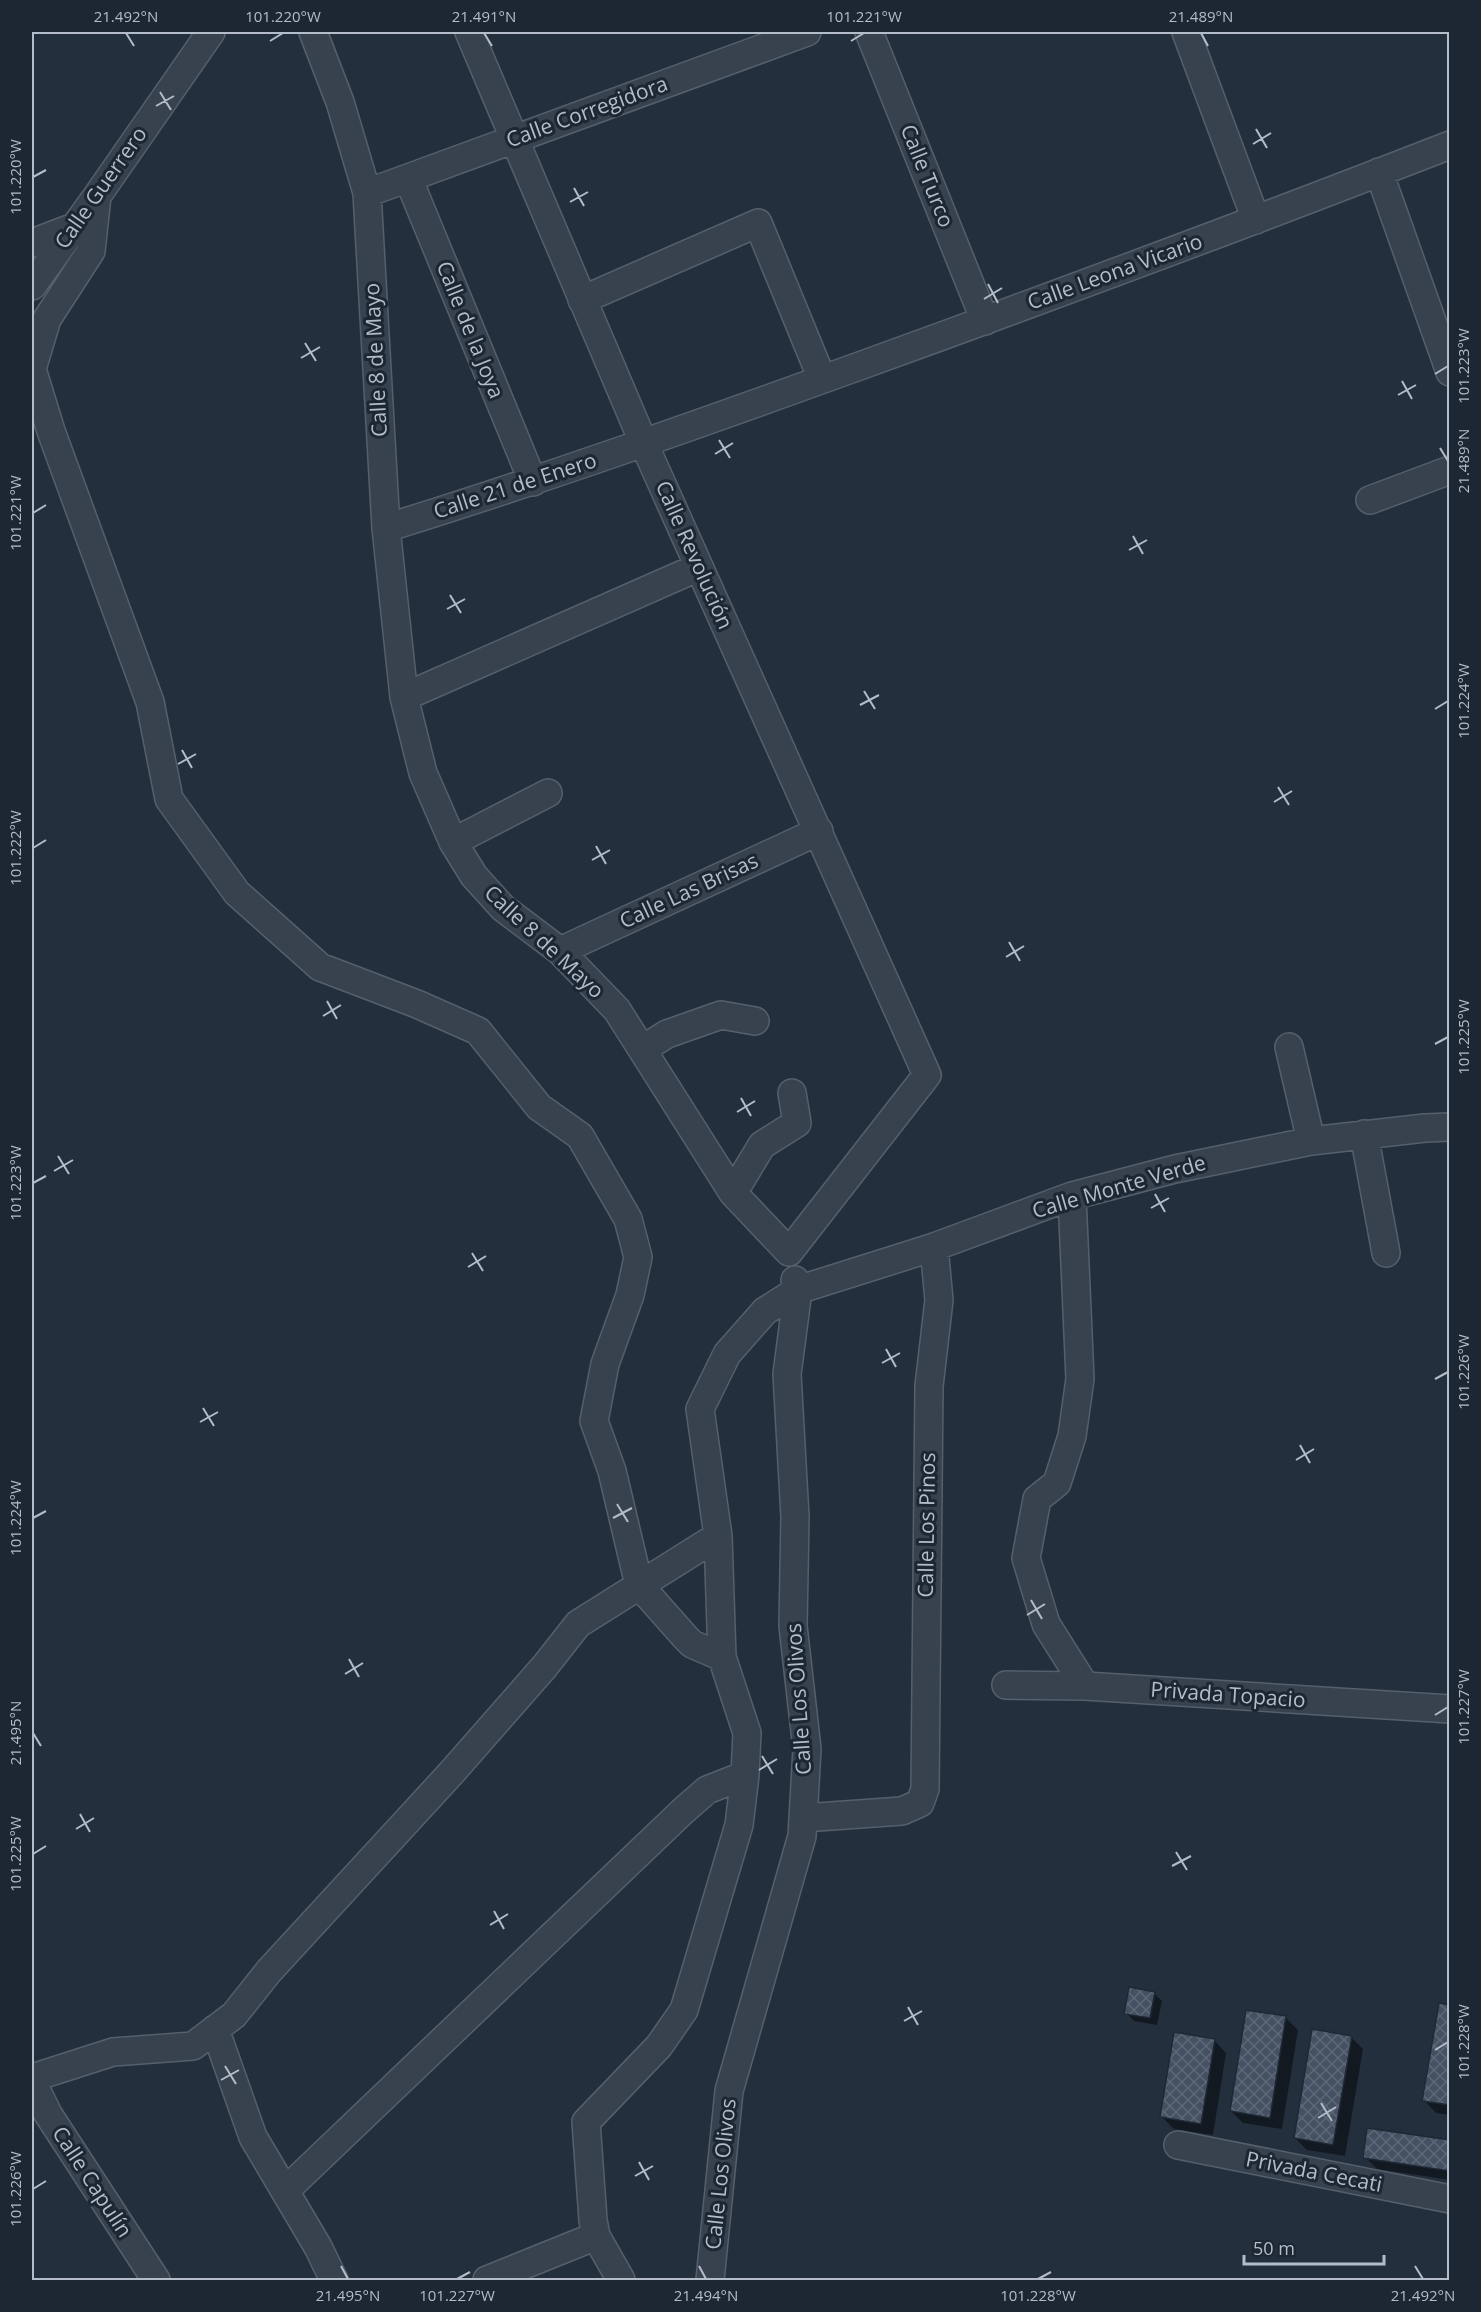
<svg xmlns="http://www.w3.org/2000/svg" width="1481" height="2312" font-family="'Open Sans',sans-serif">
	<defs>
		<pattern id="building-cross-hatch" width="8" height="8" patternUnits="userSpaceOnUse" patternTransform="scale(1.5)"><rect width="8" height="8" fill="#455162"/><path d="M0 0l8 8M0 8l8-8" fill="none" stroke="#5d6877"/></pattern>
	</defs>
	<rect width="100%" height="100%" fill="#242f3e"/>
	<!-- shadow -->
	<path fill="#0007" d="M1154,1993L1162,2001L1157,2025L1134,2021L1126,2013Z
		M1450,2006V2115L1436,2113L1424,2100Z
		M1286,2018L1298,2030L1282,2129L1243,2123L1231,2111Z
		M1351,2037L1363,2049L1345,2156L1307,2150L1295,2138Z
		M1214,2040L1226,2053L1213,2135L1174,2129L1162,2117Z
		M1450,2142V2180L1377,2169L1365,2157Z"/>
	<!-- building -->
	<path fill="url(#building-cross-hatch)" stroke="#1f2835" stroke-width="1.5" d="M1129,1987L1155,1992L1150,2018L1124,2014Z
		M1439,2003L1450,2005V2105L1422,2101Z
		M1246,2010L1286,2016L1270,2118L1230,2111Z
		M1312,2029L1352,2036L1333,2145L1294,2138Z
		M1174,2032L1215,2039L1201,2124L1160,2117Z
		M1367,2128L1450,2140V2171L1363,2158Z"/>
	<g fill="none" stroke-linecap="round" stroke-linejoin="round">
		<defs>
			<path id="minor" d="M313,32L340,102L367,193L386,528L404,697L423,773L453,842L474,876L503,908L560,951L617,1010L733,1193L789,1252
				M469,32L644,444L927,1075L789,1252
				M869,32L985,321
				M1186,32L1256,220
				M1379,172L1450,372
				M408,178L533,482
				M367,193L807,32
				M97,196L91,251L47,319L32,369L51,431L150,702L169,799L237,893L320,967L417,1004L478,1031L539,1107L580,1136L628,1219L638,1257L630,1295L605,1364L594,1421L612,1471L639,1585L686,1638L692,1644L722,1657
				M32,243L74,227
				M32,286L97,196L211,32
				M582,300L758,223L822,379
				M1370,500L1450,470
				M386,528C544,479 699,424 854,368C1053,296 1252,222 1450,145
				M404,697L699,567
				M453,842L548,793
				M560,951L819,831
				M1289,1047L1311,1141
				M643,1049L667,1034L721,1015L755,1021
				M1364,1134L1386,1253
				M733,1193L762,1145L797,1123L792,1093
				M1072,1196L1080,1379L1072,1436L1057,1483L1037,1499L1026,1558L1046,1624L1085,1686
				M1006,1685L1085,1686L1450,1709
				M803,1818L902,1811L920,1803L925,1789L929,1386L939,1300L934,1247
				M215,2029L253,2137L318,2247L334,2280
				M32,2078L113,2052L193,2046L234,2015L269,1971L453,1771L545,1666L578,1624L718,1536
				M32,2081L48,2114L156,2280
				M1178,2145L1450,2199
				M285,2191L683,1811L707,1790L745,1775
				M487,2280L596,2236
				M621,2280L596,2236L593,2220L586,2122L659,2046L684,2010L739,1825L745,1775L747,1733L722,1657L718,1536L700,1409L727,1354L765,1311L798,1290L934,1247L1072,1196L1175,1169L1311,1141L1425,1128L1450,1127
				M710,2280L729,2091L802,1836L807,1749L793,1626L795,1517L787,1374L798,1290L795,1280"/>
		</defs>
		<!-- minor casing -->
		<use href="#minor" stroke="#565f6c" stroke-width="30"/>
		<!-- minor -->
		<use href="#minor" stroke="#38414e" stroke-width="27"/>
	</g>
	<!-- ticks -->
	<path fill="none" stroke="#b4bcc9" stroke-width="2" d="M126,33L134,46M484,33L492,46M1201,33L1208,46M270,41L283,33M851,41L864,33M160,92L171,110M156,106L174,96M1256,129L1267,148M1253,144L1271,133M33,177L46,170M574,188L584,206M570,202L588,192M988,284L998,303M984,299L1002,288M305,343L316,361M301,358L320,347M1435,374L1448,366M1402,381L1412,399M1398,395L1416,385M719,440L730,458M1440,448L1448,461M715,454L733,443M33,513L46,505M1133,536L1143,554M1129,550L1147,540M450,595L461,613M447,609L465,599M864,691L875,709M860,705L879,695M1435,709L1448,701M182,750L192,768M178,764L196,754M1278,787L1289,805M1274,802L1292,791M596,846L606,864M33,848L46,840M592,860L610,850M1009,942L1020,961M1006,957L1024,946M327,1001L337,1019M323,1016L341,1005M1435,1044L1448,1037M741,1098L751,1116M737,1112L755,1101M58,1156L69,1174M54,1171L73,1160M33,1183L46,1176M1155,1194L1165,1212M1151,1208L1169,1198M472,1253L483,1271M468,1267L486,1256M886,1349L896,1367M882,1363L900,1353M1435,1379L1448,1372M203,1408L214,1426M200,1422L218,1412M1300,1445L1310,1463M1296,1460L1314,1449M617,1504L628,1522M33,1518L46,1511M613,1518L632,1508M1031,1600L1042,1619M1027,1615L1045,1604M349,1659L359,1677M345,1674L363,1663M1435,1715L1448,1707M33,1733L41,1746M762,1756L773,1774M759,1770L777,1759M80,1814L90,1832M76,1829L94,1818M1176,1852L1187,1870M33,1854L46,1846M1172,1866L1191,1856M494,1911L504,1929M490,1925L508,1914M908,2007L918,2025M904,2021L922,2011M1435,2050L1448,2042M225,2066L236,2084M221,2080L239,2070M1321,2103L1332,2121M1318,2118L1336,2107M639,2162L649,2180M635,2176L653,2166M33,2189L46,2181M341,2266L348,2279M699,2266L706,2279M1415,2266L1423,2279M457,2279L470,2272M1038,2279L1051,2272"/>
	<g text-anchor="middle" stroke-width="6" stroke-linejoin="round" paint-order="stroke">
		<!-- street labels -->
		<g font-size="21" fill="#b4bcc9" stroke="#1d2633">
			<text transform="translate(587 112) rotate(-20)" y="7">Calle Corregidora</text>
			<text transform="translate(927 176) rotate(68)" y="7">Calle Turco</text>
			<text transform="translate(101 188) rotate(-55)" y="7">Calle Guerrero</text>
			<text transform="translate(1115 272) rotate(-20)" y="7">Calle Leona Vicario</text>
			<text transform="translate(470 330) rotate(68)" y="7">Calle de la Joya</text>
			<text transform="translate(376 360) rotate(-93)" y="7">Calle 8 de Mayo</text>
			<text transform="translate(515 486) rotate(-18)" y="7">Calle 21 de Enero</text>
			<text transform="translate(694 555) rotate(66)" y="7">Calle Revolución</text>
			<text transform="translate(689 891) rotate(-25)" y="7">Calle Las Brisas</text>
			<text transform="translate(544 942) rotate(43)" y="7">Calle 8 de Mayo</text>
			<text transform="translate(1119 1187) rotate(-16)" y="7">Calle Monte Verde</text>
			<text transform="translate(927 1525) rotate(-89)" y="7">Calle Los Pinos</text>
			<text transform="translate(1228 1695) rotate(4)" y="7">Privada Topacio</text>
			<text transform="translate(799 1699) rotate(-94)" y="7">Calle Los Olivos</text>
			<text transform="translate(1314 2172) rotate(11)" y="7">Privada Cecati</text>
			<text transform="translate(721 2174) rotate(-84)" y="7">Calle Los Olivos</text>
			<text transform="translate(92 2182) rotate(57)" y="7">Calle Capulín</text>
		</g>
	</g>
	<!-- border -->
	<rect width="1481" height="2312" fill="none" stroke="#1d2633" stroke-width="66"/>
	<!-- scale -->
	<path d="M1244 2255v9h140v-9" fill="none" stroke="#b4bcc9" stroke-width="3"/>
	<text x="1253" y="2255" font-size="18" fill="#b4bcc9" stroke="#1d2633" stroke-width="4.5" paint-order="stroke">50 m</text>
	<rect x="33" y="33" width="1415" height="2246" fill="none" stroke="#b4bcc9" stroke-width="2"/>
	<g font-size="15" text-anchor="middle" fill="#b4bcc9">
		<text x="126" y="22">21.492°N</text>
		<text x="283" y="22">101.220°W</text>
		<text x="484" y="22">21.491°N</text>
		<text x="864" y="22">101.221°W</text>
		<text x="1201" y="22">21.489°N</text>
		<text transform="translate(16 177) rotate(-90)" y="5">101.220°W</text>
		<text transform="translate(1464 366) rotate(-90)" y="5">101.223°W</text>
		<text transform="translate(1464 461) rotate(-90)" y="5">21.489°N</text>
		<text transform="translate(16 513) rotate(-90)" y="5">101.221°W</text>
		<text transform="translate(1464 701) rotate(-90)" y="5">101.224°W</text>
		<text transform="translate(16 848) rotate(-90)" y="5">101.222°W</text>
		<text transform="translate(1464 1037) rotate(-90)" y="5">101.225°W</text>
		<text transform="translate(16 1183) rotate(-90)" y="5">101.223°W</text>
		<text transform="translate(1464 1372) rotate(-90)" y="5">101.226°W</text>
		<text transform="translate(16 1518) rotate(-90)" y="5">101.224°W</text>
		<text transform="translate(1464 1707) rotate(-90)" y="5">101.227°W</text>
		<text transform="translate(16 1733) rotate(-90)" y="5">21.495°N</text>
		<text transform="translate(16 1854) rotate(-90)" y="5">101.225°W</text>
		<text transform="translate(1464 2042) rotate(-90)" y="5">101.228°W</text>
		<text transform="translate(16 2189) rotate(-90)" y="5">101.226°W</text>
		<text x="348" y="2301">21.495°N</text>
		<text x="457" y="2301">101.227°W</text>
		<text x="706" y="2301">21.494°N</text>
		<text x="1038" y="2301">101.228°W</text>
		<text x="1423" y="2301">21.492°N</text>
	</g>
</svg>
